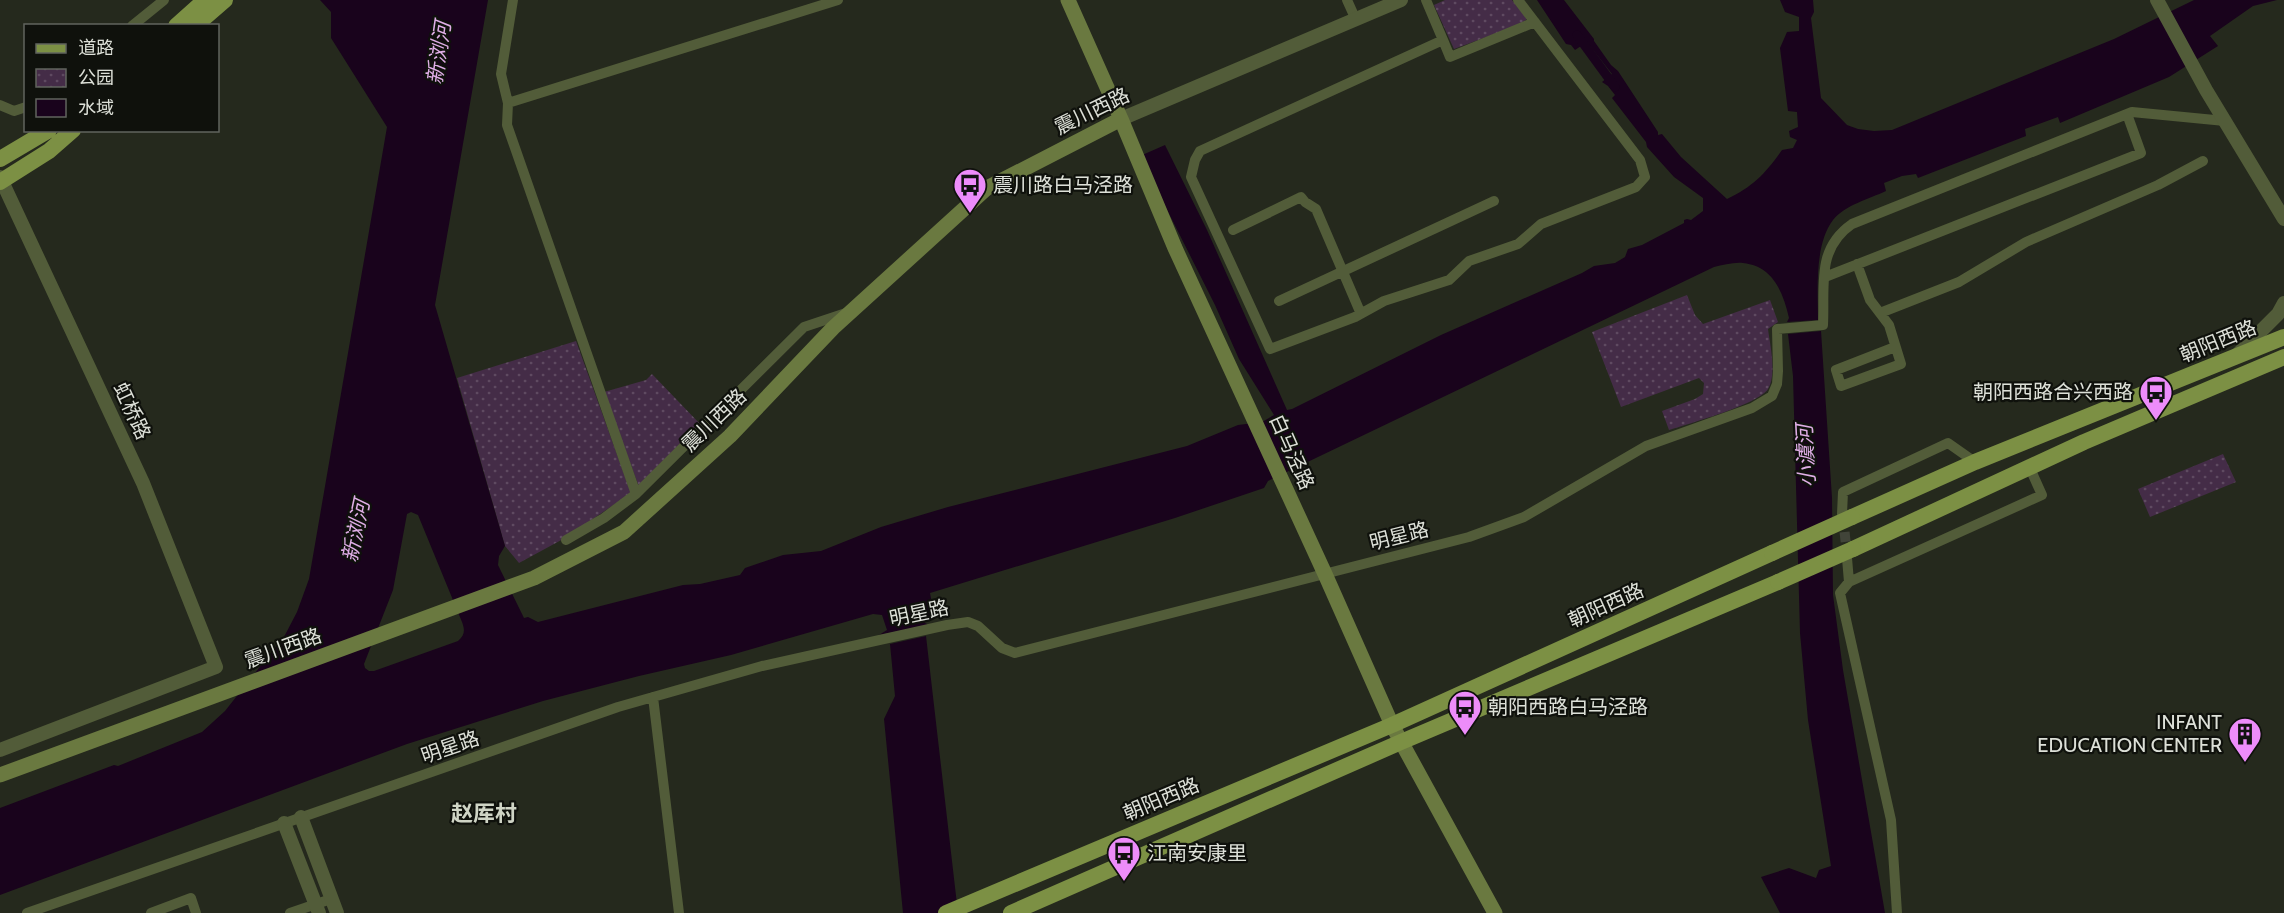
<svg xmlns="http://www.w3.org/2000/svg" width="2284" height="913" font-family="Cabin,'Noto Sans SC',sans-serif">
	<defs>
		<pattern id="park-dots" width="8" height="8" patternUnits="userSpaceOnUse" patternTransform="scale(1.5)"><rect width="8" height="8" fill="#442c47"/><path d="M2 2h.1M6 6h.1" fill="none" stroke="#5f4a61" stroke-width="1.8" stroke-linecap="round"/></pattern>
	</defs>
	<rect width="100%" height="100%" fill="#25291d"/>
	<!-- park -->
	<path fill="url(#park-dots)" d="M1445,0H1512L1527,19L1519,25L1454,49L1434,5Z
		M1687,295L1695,315L1703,324L1770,300L1778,322L1768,329C1770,345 1777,374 1768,389C1759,404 1688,424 1669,430L1662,411L1695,399L1703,394L1704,383L1699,378L1621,407L1592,332Z
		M576,341L631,493L565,538L519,563L505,546L457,378Z
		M652,374L701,425L639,487L604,392L646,380Z
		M2223,454L2236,482L2150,517L2138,489Z"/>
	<!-- water -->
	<path fill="#19031c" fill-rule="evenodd" d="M320,0H488L435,305L505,546L499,556L498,565L524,618L528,617L538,622L683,585L700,584L740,575L745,568L783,555L821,551L881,527L948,507L1187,446L1238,425L1262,422L1274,415L1239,359L1215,305L1140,156L1165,145L1207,230L1287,410L1292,409L1441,335L1582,273L1594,266L1615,263L1625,257L1628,249L1642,245L1684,223V220L1687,219L1691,220L1703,211V198L1674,177L1647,147L1646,142L1612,98L1615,95L1608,86L1602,82L1612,74L1587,42L1575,50L1571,45L1566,44L1537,0H1564L1594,39V41L1611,65L1618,71L1658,132V135L1662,134L1681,157L1727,199C1753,187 1766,173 1782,150L1793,148L1797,140L1790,137L1789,131L1798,127L1797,112L1788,111L1780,48L1787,32L1799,31V17L1785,12L1780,0H1813L1814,12L1811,18L1821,98L1847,125L1858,129L1874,131L1892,130L2114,39L2194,0H2277L2253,6L2210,36L2218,46L2169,77L2060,123L2058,117L2025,129L2026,136L1918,178L1916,174L1902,176L1884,183L1886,191C1869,199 1845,205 1833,220C1814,245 1818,291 1818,320L1787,322L1789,318C1783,292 1773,266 1743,263C1734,262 1723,265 1714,267L1268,481L1264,488L1175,518L930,593L934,615L924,620L925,623L929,625L879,635L887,630L882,615L873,614L731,655L639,676L543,701L407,744L0,895V808L114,765L118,766L202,732L225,711L285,635L297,612L309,579L387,127L331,38V12ZM411,512L418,515L462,622C465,630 465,635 458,641L374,671H369L365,668L364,664L393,590L407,514Z
		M1821,331L1832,498L1833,595L1843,670L1885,913H1780L1761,877L1789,868L1816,878L1819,870L1831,866L1808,720L1800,633L1793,376L1788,334Z
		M926,636L958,913H903L884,719L895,696L890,644Z"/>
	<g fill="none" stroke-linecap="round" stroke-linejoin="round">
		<!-- canal -->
		<path stroke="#19031c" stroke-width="9" d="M1577,35L1615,87"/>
		<!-- minor-tunnel -->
		<path stroke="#414439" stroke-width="10" stroke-dasharray="10 5" stroke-linecap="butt" d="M1843,517L1847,555"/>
		<!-- minor -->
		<path stroke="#525c39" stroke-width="10" d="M513,0L501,74L508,103L838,0
			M1347,0L1356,20
			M1426,0L1443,40L1200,151L1195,160L1191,177L1270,349L1355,317L1384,301L1449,280L1469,261L1518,244L1541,224L1636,187L1645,177L1640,160L1518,0
			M132,26L164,0
			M1443,40L1450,57L1535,22
			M508,103L507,125L636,494
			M0,105L14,111L26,107
			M1233,230L1301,197L1305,202L1316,209L1361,314
			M1857,264L1870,300L1889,325L1901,364L1841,386L1836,370L1895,347
			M1825,277L2141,153L2127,114
			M1279,301L1494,201
			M1880,313L1959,282L2026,242L2158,185L2203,161
			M1842,514L1843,492L1948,443L1975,462
			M566,540L604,518L636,494L804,327L846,313
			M1847,558L1849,582
			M653,697L679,913
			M27,913L618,707L762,666L947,625L968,622L978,626L1002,648L1015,653L1469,537L1524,517L1646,446L1752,408L1772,396L1777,384L1778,371L1777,329L1823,325C1825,285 1816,249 1852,224L2132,112L2225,121
			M151,913L191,898L196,913
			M290,913L331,899
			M1897,913L1891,820L1840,593L1849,582L2042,495L2029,466"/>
		<!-- tertiary -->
		<path stroke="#525c39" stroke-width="14" d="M2157,0L2206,90L2284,219
			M1121,119L1401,0
			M0,177L143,483L216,667L0,750
			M2237,355L2278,314L2284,303
			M301,817L337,913
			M284,823L319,913"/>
		<!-- secondary -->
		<path stroke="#6a7940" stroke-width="15" d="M1068,0L1121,119L1175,248L1325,574L1392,725L1495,913
			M0,775L534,578L624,532L730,436L833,328L987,188L1121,119"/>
		<!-- primary -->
		<path stroke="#7c9044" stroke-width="16" d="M176,26L205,0
			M195,26L225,0
			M0,159L49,130
			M0,182L49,151L73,130
			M1852,517L1975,462L2284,337
			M1853,549L2084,442L2284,357
			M946,913L1392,725L1772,553
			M1011,913L1401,742L1778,582"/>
		<!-- primary-bridge -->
		<path stroke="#7c9044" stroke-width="16" d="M1772,553L1852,517
			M1778,582L1853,549"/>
	</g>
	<!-- icons -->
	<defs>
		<symbol id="bus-pin" viewBox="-11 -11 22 30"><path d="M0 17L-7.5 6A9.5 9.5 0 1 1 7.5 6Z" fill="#ed8cfa" stroke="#0f110c"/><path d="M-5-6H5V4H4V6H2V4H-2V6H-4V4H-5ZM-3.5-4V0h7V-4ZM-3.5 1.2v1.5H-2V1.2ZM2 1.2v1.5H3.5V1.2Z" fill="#111"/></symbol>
		<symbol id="building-pin" viewBox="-11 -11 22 30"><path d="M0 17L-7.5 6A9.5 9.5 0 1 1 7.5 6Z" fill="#ed8cfa" stroke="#0f110c"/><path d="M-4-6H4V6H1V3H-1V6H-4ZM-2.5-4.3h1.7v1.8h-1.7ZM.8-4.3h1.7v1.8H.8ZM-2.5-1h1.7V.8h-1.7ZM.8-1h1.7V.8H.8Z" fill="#111"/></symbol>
	</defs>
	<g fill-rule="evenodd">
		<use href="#bus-pin" x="951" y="166" width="38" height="52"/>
		<use href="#bus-pin" x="2137" y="373" width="38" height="52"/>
		<use href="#bus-pin" x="1446" y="688" width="38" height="52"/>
		<use href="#building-pin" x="2226" y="715" width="38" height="52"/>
		<use href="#bus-pin" x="1105" y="834" width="38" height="52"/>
	</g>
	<g text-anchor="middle" stroke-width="4.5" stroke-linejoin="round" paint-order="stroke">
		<!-- street labels -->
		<g font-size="20" fill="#dde0d8" stroke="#0f110c">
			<text transform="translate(1092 111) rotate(-26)" y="7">震川西路</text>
			<text transform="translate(2218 341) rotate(-22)" y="7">朝阳西路</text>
			<text transform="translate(132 411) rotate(65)" y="7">虹桥路</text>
			<text transform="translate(714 420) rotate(-44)" y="7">震川西路</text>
			<text transform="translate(1292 452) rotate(66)" y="7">白马泾路</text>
			<text transform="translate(1399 536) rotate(-14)" y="7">明星路</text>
			<text transform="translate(1606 605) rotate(-24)" y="7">朝阳西路</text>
			<text transform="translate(919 613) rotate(-12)" y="7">明星路</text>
			<text transform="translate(283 648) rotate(-20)" y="7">震川西路</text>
			<text transform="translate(450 747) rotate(-19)" y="7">明星路</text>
			<text transform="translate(1161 799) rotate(-23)" y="7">朝阳西路</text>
		</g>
		<!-- poi labels -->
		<g font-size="20" fill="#dde0d8" stroke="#0f110c" text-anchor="start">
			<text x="993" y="192">震川路白马泾路</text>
			<text x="2133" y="399" text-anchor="end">朝阳西路合兴西路</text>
			<text x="1488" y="714">朝阳西路白马泾路</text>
			<text x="2222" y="729" text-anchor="end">INFANT<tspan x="2222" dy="23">EDUCATION CENTER</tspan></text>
			<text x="1147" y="860">江南安康里</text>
		</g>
		<!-- water labels -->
		<g font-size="21" font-style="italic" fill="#dfaee6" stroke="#0f110c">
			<text transform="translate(439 53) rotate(-82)" y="7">新浏河</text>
			<text transform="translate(1806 456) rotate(-93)" y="7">小澞河</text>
			<text transform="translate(356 531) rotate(-78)" y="7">新浏河</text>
		</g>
		<!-- quarter labels -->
		<g font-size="22" font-weight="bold" fill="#cfd4c5" stroke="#0f110c">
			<text x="484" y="821">赵厍村</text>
		</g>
	</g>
	<!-- legend -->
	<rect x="24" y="24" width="195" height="108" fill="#0f110c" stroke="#61645e" stroke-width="1.5"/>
	<rect x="36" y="44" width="30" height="9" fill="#7c9044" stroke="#61645e" stroke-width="1.5"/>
	<text x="78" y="54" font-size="18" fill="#dde0d8">道路</text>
	<rect x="36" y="69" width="30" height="18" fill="url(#park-dots)" stroke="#61645e" stroke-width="1.5"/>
	<text x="78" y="84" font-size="18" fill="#dde0d8">公园</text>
	<rect x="36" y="99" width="30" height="18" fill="#19031c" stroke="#61645e" stroke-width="1.5"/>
	<text x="78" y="114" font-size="18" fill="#dde0d8">水域</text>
</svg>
